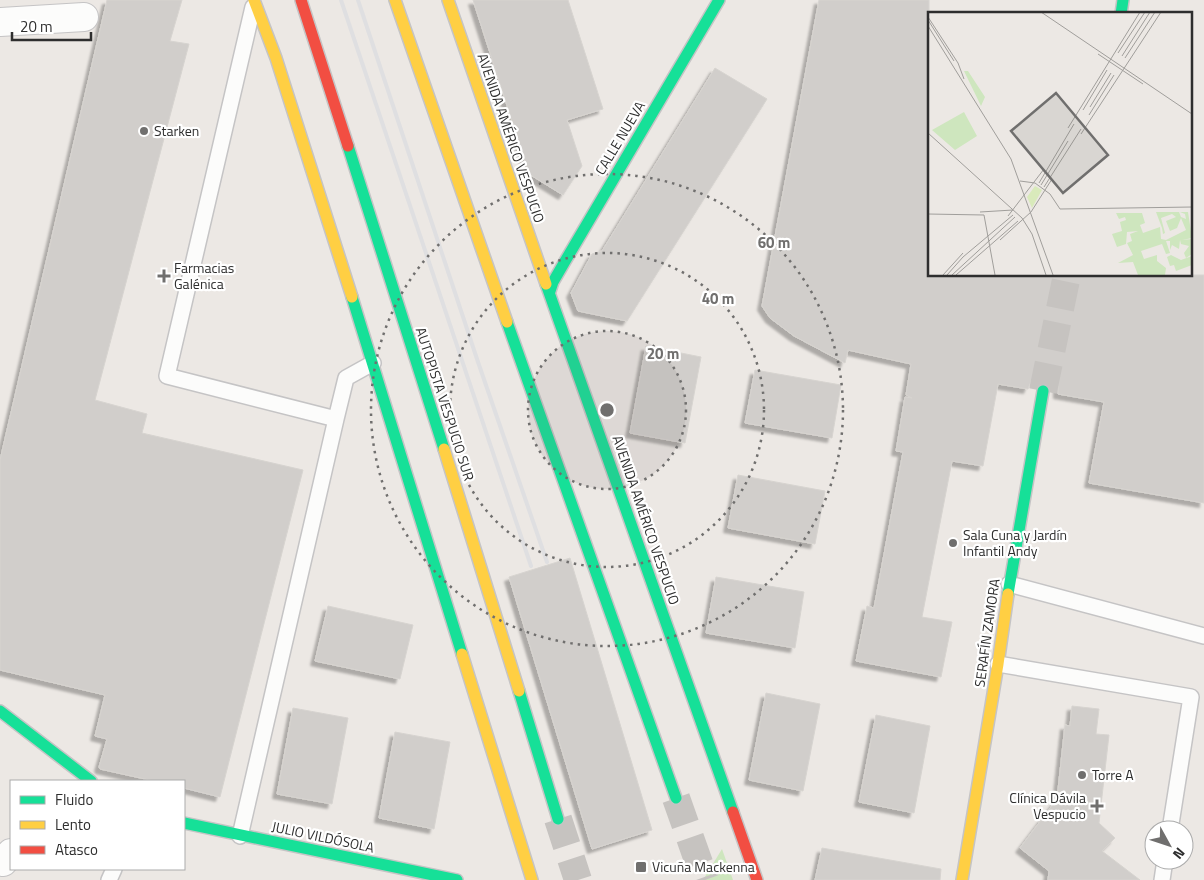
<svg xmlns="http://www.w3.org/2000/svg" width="1204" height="880" font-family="'Titillium Web',sans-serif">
	<defs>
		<filter id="shadow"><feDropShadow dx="-4.5" dy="4.5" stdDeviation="1" flood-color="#0004"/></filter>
	</defs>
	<rect width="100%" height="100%" fill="#ece8e4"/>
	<!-- green -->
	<path fill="#cee6be" d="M722,849L733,880H703Z"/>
	<!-- building -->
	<path fill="#d1cecb" stroke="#d7d4d0" filter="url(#shadow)" d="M107,0H182L170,41L189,44L95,400L147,414L142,433L303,470L220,797L184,788V781H154L100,769L99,767L107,739L95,736L105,695L0,670V460Z
		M473,0H568L603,109L567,120L582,166L563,195L529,174Z
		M819,0H929V275H1204V503L1089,483L1104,402L1058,394V386L1053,379L1045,376H1038L1031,381L1028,389L998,384L983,466L952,461L922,617L952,622L941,677L856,661L867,606L874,608L903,452L896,451L905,397L912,398L906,395L911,364L848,350L845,363L794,336L770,318L762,306Z
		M715,68L767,99L627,321L578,311L571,293L592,254L602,251Z
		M646,346L701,357L685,443L630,433Z
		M755,370L841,385L832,438L745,423Z
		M738,475L825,491L815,544L728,528Z
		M570,558L652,830L592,849L509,577Z
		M716,577L804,592L795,648L706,633Z
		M328,606L413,625L400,679L315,661Z
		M766,693L820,704L803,791L749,780Z
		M1072,706L1099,709L1096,734L1109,735L1099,823L1115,838L1102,851L1140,880H1048L1049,871L1020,848L1057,799L1065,725L1070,726Z
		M293,708L348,718L332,804L277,794Z
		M876,715L930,726L914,813L859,802Z
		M395,732L450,742L434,829L379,818Z
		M822,848L941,869L940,880H815Z"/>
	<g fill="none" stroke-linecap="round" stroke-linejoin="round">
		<!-- secondary-tunnel -->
		<path stroke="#c6c3c0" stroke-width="28" stroke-dasharray="28 14" stroke-linecap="butt" d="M1043,391L1067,275"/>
		<!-- highway-tunnel -->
		<path stroke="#c6c3c0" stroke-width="28" stroke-dasharray="28 14" stroke-linecap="butt" d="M676,798L705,880
			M558,819L578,880"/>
		<defs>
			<path id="lane" d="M253,7L167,376L336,419L346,378L373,363
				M1009,584L1204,636
				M998,664L1191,697L1170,830
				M240,836L336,419
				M109,880L114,869
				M1162,880L1165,860"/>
			<path id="street" d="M0,22L84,17
				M3,862L11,853"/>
			<path id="fast" d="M1121,14L1123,0
				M348,146L444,449
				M546,284L733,812
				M550,291L553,282L564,263L719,0
				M352,297L462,654
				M507,322L676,798
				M1008,594L1043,391
				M519,691L558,819
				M0,711L91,781
				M184,823L457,880"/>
			<path id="slow" d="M254,0L276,58L352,297
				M395,0L507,322
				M448,0L546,284
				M444,449L519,691
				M462,654L532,880
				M962,880L998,664L1008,594"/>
			<path id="jam" d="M301,0L348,146
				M733,812L757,880"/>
		</defs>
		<!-- lane casing -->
		<use href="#lane" stroke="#c5c4c5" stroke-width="18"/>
		<!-- street casing -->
		<use href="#street" stroke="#c5c4c5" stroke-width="30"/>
		<!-- fast casing -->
		<use href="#fast" stroke="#c5c4c5" stroke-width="14"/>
		<!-- slow casing -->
		<use href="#slow" stroke="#c5c4c5" stroke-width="14"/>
		<!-- jam casing -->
		<use href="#jam" stroke="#c5c4c5" stroke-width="14"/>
		<!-- lane -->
		<use href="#lane" stroke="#fcfcfb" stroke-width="15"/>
		<!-- street -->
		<use href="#street" stroke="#fcfcfb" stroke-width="28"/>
		<!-- fast -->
		<use href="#fast" stroke="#16e098" stroke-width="11"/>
		<!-- slow -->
		<use href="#slow" stroke="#ffcf43" stroke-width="11"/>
		<!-- jam -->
		<use href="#jam" stroke="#f24e42" stroke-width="11"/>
		<!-- rail -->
		<path stroke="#dfdfe1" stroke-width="4" d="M341,0L531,566
			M358,0L478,362L547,562"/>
	</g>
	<!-- distance rings -->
	<circle cx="607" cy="410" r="79" fill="#706f6e" fill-opacity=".12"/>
	<g fill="none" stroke="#706f6e" stroke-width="2.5" stroke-dasharray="2.5 5">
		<circle cx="607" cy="410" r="79"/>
		<circle cx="607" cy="410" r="157"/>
		<circle cx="607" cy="410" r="236"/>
	</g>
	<!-- markers -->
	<g fill="#706f6e" stroke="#fff" stroke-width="2">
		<circle cx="144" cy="131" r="5"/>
		<path d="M161.5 268.5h5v5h5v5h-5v5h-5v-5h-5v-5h5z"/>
		<circle cx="953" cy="543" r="5"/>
		<circle cx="1082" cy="775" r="5"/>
		<path d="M1094.5 798.5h5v5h5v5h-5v5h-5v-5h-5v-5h5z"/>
		<rect x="635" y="861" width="12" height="12" rx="2.5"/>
	</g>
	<g text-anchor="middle" stroke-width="4.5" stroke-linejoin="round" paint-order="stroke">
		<!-- poi labels -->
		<g font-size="14" fill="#2e2e2e" stroke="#fff" text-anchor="start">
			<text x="154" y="136">Starken</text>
			<text x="174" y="273">Farmacias<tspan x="174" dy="16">Galénica</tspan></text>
			<text x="963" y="540">Sala Cuna y Jardín<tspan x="963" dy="16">Infantil Andy</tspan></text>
			<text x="1092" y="780">Torre A</text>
			<text x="1086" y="803" text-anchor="end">Clínica Dávila<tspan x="1086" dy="16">Vespucio</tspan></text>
			<text x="652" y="872">Vicuña Mackenna</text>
		</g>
		<!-- street labels -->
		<g font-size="14" fill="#2e2e2e" stroke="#fff">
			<text transform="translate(511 138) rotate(71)" y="5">AVENIDA AMÉRICO VESPUCIO</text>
			<text transform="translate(620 138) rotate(-59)" y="5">CALLE NUEVA</text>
			<text transform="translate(445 404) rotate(72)" y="5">AUTOPISTA VESPUCIO SUR</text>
			<text transform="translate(646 520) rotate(71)" y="5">AVENIDA AMÉRICO VESPUCIO</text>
			<text transform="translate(987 633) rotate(-82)" y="5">SERAFÍN ZAMORA</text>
			<text transform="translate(323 837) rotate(12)" y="5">JULIO VILDÓSOLA</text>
		</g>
	</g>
	<!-- overview -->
	<g transform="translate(928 12)">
		<rect width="264" height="264" fill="#ece8e4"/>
		<path d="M36,59H40L57,85L53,94ZM36,100L49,124L27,138L4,118ZM228,200H251L253,205L258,207L257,202L252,200H260L264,226L254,228L264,227V242L258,246L256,241L261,234L253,232L252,228L251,237L244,233L242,238V229H238L242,241L238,242L234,232L213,239L216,247L229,243V249L238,256L237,263H210L205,250L190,251L205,243L199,231L204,229L202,222L210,219L199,220L198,232L189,235L184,222L194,219L192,210L198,208L197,205L191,207L188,201H214L217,211L212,213L215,221L232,215L233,227L238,228L258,218L253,206L249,216L242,219L238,209L248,205L244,202L233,206L237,221L235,222L234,216ZM243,243L253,248L264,244V253L248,259L246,253L242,254L239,245Z" fill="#cee6be"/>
		<path d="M107,174L114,178L104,196L99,185Z" fill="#d9eabb"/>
		<path fill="none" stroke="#a09e9b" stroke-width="1" d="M113,0L264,102M0,5L30,51L36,67M0,8L26,49M0,14L83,147L125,263M190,41L217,0M170,42L215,72M194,44L222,0M197,46L227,0M162,95L183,61M155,98L179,58M161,103L186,63M140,116L212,0M0,121L94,206L104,222L118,263M153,122L233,0M92,169L107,171L122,182L132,197L264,195M111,171L146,112M113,173L140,129M116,175L153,117M52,200L85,198M0,202L56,203L67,263M80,204L116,157M72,228L103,200L124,167M15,263L35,241M19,263L35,245L85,203M24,263L87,205M28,263L90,209"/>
		<path fill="#706f6e" fill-opacity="0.15" stroke="#706f6e" stroke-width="2.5" d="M128,81L180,143L135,181L83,119Z"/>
		<rect width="264" height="264" fill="none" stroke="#2e2e2e" stroke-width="2.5"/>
	</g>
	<circle cx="607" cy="410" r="8" fill="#706f6e" stroke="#fff" stroke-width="2.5"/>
	<g font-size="15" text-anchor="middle" font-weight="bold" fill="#706f6e" stroke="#fff" stroke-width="4.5" stroke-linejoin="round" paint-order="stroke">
		<text x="774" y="248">60 m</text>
		<text x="718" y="304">40 m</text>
		<text x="663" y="359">20 m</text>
	</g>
	<!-- legend -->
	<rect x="10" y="780" width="175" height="90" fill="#ffffff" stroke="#ababab"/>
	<rect x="20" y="796" width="25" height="8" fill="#16e098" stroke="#ababab"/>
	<text x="55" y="805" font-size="15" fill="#2e2e2e">Fluido</text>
	<rect x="20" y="821" width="25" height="8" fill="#ffcf43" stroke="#ababab"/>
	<text x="55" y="830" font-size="15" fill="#2e2e2e">Lento</text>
	<rect x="20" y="846" width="25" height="8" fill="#f24e42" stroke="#ababab"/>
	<text x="55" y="855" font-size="15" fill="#2e2e2e">Atasco</text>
	<!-- north arrow -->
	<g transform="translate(1169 845) rotate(130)"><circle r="24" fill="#ffffff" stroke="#ababab"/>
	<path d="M0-4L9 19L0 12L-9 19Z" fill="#706f6e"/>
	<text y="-8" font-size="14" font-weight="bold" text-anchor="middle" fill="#2e2e2e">N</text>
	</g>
	<!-- scale -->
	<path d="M12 32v8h79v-8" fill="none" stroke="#2e2e2e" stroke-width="2.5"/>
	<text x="20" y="32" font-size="15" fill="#2e2e2e" stroke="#ffffff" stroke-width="4" paint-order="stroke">20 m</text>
</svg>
